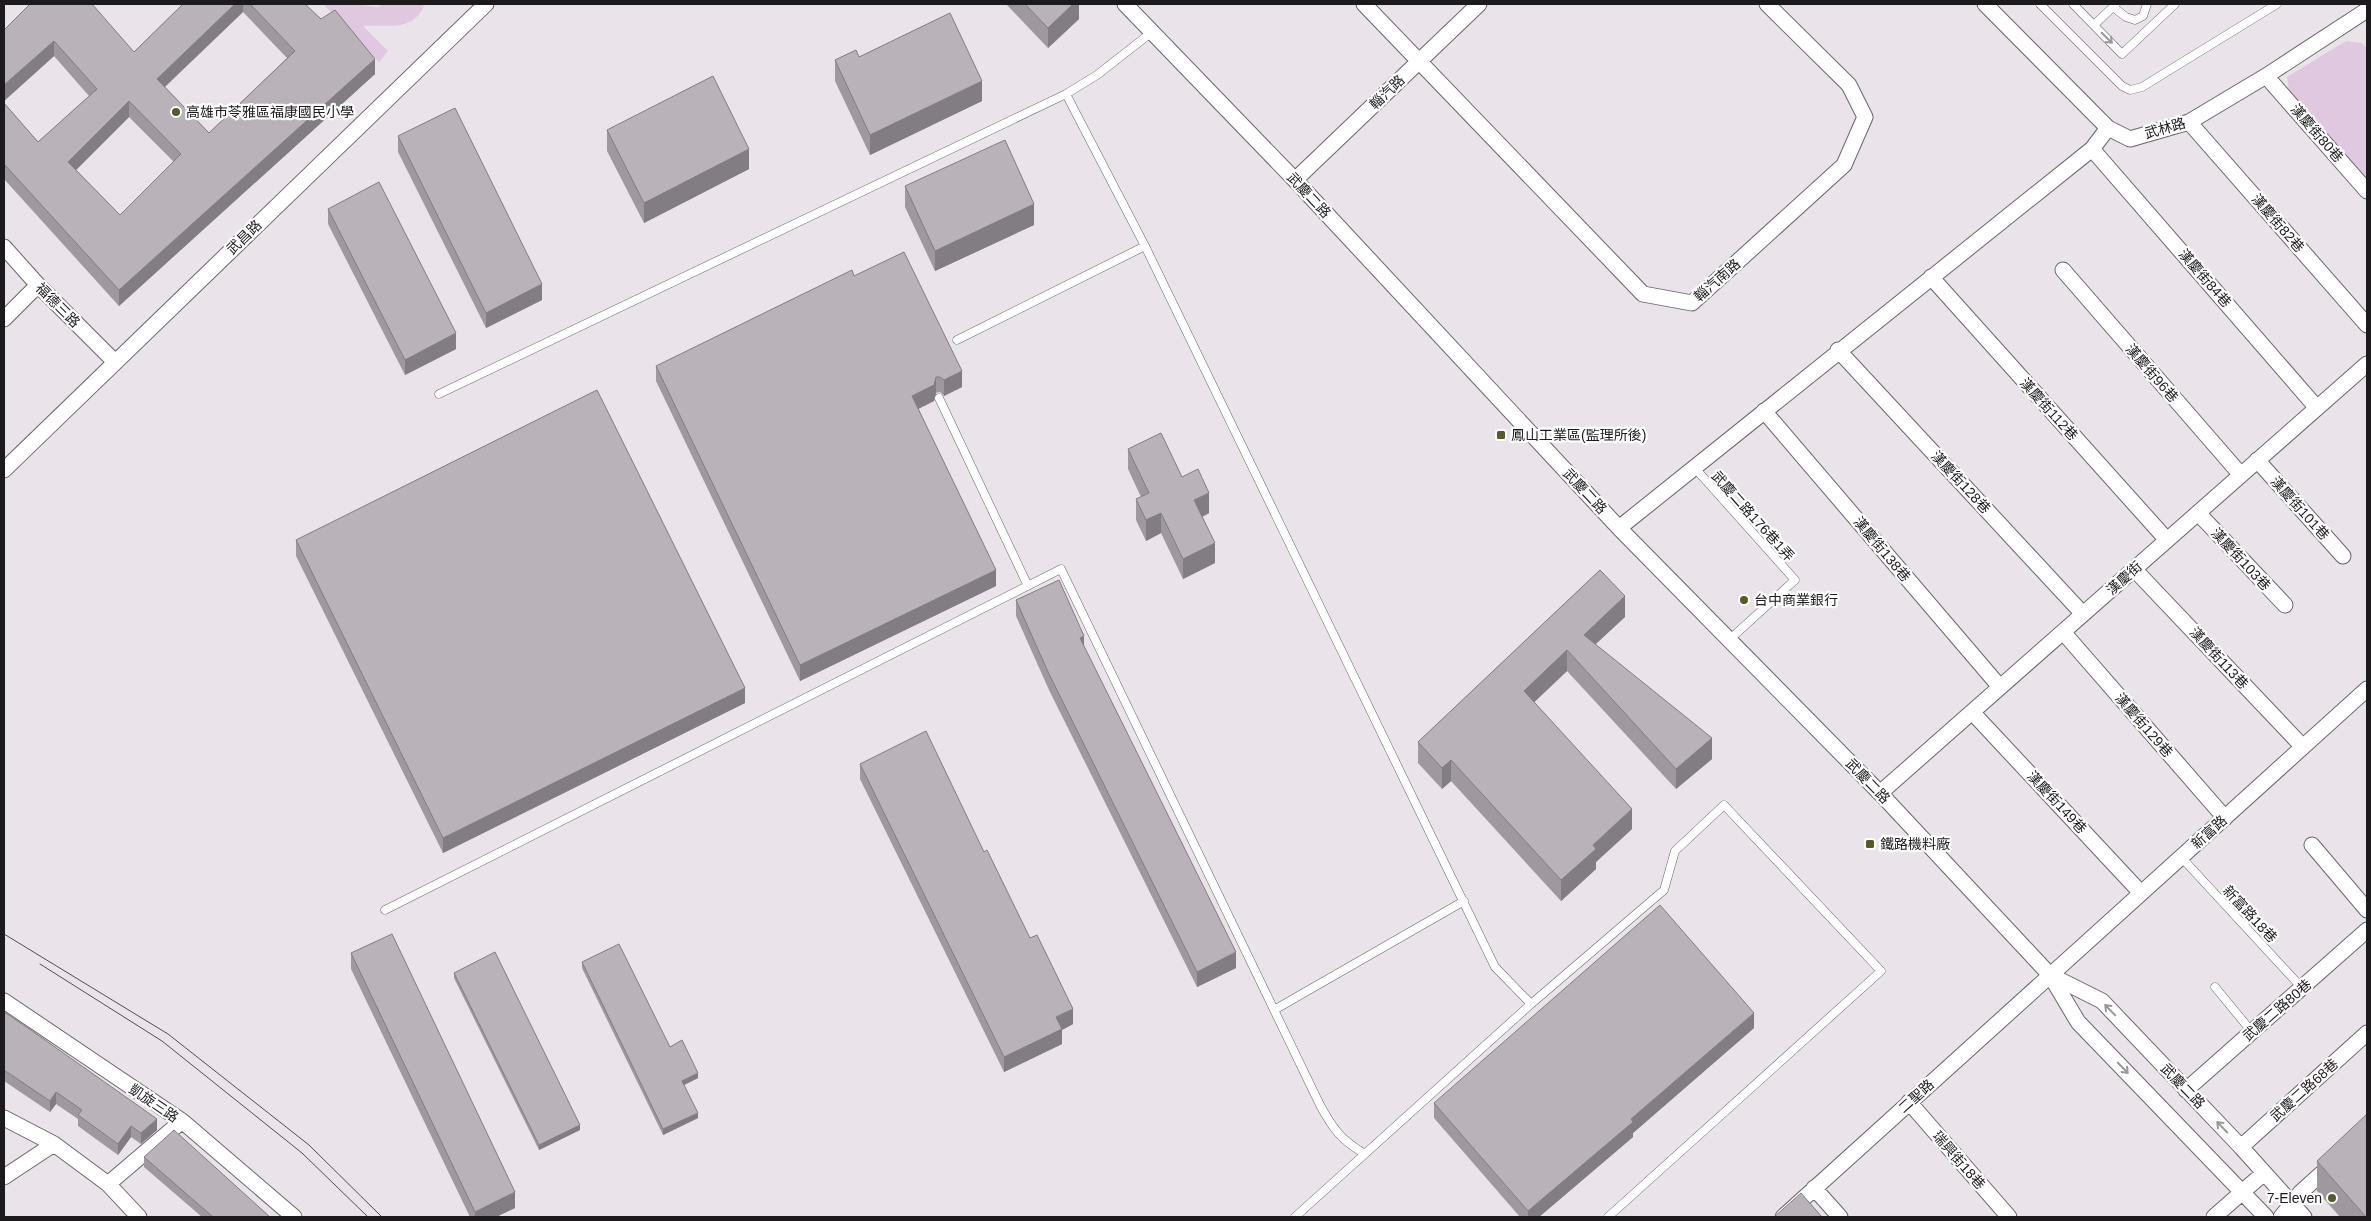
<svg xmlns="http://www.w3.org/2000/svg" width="2371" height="1221" font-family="Arial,'Noto Sans TC',sans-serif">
	<rect width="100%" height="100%" fill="#eae3ea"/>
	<!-- green -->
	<path fill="#e0c8e1" d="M323,4H354L378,7L383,4H425C412,33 390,24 363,26L388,51L379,62Z
		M2346,41L2362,43L2367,49V178L2289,90L2287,77Z"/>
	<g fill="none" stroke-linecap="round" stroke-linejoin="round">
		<defs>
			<path id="lane" d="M2040,4L2122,86L2130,90L2142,87L2277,4
				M2073,4L2122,54L2175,4
				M2113,7L2126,17L2135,20L2143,16L2147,4
				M2094,25L2116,4
				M1066,94L1097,75L1152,32
				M957,340L1145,246
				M439,394L1066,94L1145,246L1495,967L1531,1004
				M939,398L1028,586
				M1694,467L1795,580L1729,640
				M2181,857L2302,988
				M385,910L1061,569L1320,1105C1333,1129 1341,1140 1365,1154
				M2215,987L2252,1032
				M1274,1010L1464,901
				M1295,1217L1531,1004L1664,890L1675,851L1724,805L1881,971L1608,1217"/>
			<path id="street" d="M1125,4L1295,180L1619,528L1880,793L2050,975L2078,1022L2266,1217
				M1364,4L1643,294L1692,303L1844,165L1865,117L1849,85L1767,4
				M1985,4L2108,128L2130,139L2189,122L2266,76L2367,10
				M2266,76L2367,191
				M2189,122L2367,325
				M2092,149L2317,408
				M1295,180L1479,4
				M4,247L38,285L115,362
				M2063,270L2241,475
				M1931,277L2167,540
				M4,319L38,285
				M1838,350L2083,614
				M1764,411L2000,687
				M2257,460L2343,556
				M4,470L486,4
				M2198,513L2285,605
				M1619,528L2092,149L2108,128
				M2134,569L2303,747
				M2063,632L2225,818
				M1972,712L2141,893
				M1880,793L2367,364
				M2312,845L2367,910
				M2050,975L2102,1001L2241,1147L2304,1217
				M4,1001L182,1121L294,1217
				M2186,1090L2367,930
				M1909,1102L2009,1217
				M4,1118L54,1144L108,1184L139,1217
				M2241,1147L2367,1033
				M4,1177L54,1144
				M108,1184L182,1121
				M1814,1188L1840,1217
				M1783,1217L2367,689
				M2214,1217L2264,1173
				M2281,1217L2301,1192L2331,1165"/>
		</defs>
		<!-- lane casing -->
		<use href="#lane" stroke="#6c656c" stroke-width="9"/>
		<!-- street casing -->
		<use href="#street" stroke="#6c656c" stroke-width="17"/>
		<!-- lane -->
		<use href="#lane" stroke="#fff" stroke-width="8"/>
		<!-- street -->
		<use href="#street" stroke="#fff" stroke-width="15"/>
		<!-- tram -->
		<path stroke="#524f52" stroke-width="1" d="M4,934L168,1034L309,1145L382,1217
			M40,964L162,1041L302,1153L368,1217"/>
	</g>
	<!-- wall -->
	<path fill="#9f999f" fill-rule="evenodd" d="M183,4H305L375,74L119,306L4,179V103L38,142L89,96L54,56L4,101V30L134,52ZM243,12L287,58L209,133L165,87ZM129,117L174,162L120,215L76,170Z
		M1006,4H1079V19L1048,48Z
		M859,57L982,101L870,155L835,81V60Z
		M607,130L749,169L644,223L607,151Z
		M398,136L542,300L486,328L398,152Z
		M905,186L1034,225L935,271L905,207Z
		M328,209L456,349L405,375L328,224Z
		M854,276L962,387L944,396L940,392L936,393L934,401L918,409L996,586L800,681L656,381V366Z
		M1128,449L1182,477L1209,513L1202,517L1215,563L1183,579L1161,533L1146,541L1136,520V499L1141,497L1128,469Z
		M296,540L745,703L443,853L296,556Z
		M1600,570L1625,617L1595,644L1712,759L1676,789L1567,671L1534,702L1632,829L1596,862V869L1561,901L1451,781L1442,789L1418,763V742Z
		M1016,600L1084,647L1236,968L1197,987L1049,690L1016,616Z
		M860,764L984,852L1073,1024L1062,1030V1044L1004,1072L860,779Z
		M351,953L515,1208L496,1217H470L351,969Z
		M582,962L670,1047L698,1078L684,1085L698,1118L663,1135L582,968Z
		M454,973L580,1130L539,1150L454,978Z
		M4,1012L157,1130L141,1144L131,1137L118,1155L78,1126V1119L56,1104L50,1112L4,1081Z
		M1754,1028L1633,1133V1137L1539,1217H1520L1434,1118V1103Z
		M144,1157L270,1217H202L144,1167Z
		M2317,1161L2367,1217H2340L2317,1191Z"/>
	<!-- shaded-wall -->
	<path fill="#827d82" d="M235,4H243V12L157,94V79Z
		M1073,4H1079V19L1048,48V28Z
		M54,41V56L4,101V85Z
		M375,59V74L119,306V290Z
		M982,81V101L870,155V135Z
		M129,101V117L68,178V162Z
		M749,149V169L644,223V203Z
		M1034,204V225L935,271V251Z
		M542,284V300L486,328V313Z
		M456,333V349L405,375V360Z
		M962,371V387L944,396V380Z
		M936,377V393L934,401L912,412V396Z
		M1209,493V513L1194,521V500Z
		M1161,513V533L1146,541V520Z
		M1215,543V563L1183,579V559Z
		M996,570V586L800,681V665Z
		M1625,596V617L1584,655V635Z
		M1084,636V651L1080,638Z
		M1567,650V671L1524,712V691Z
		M745,688V703L443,853V838Z
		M1712,738V759L1676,789V769Z
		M1451,760V781L1442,789V768Z
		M1632,809V829L1596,862V869L1561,901V880L1593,845Z
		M1236,952V968L1197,987V972Z
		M1073,1009V1024L1062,1030V1044L1004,1072V1057L1056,1017Z
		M1754,1013V1028L1633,1133V1137L1539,1217H1528V1211L1631,1119Z
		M698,1073V1078L682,1086V1081Z
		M56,1092V1104L50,1112V1101Z
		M698,1113V1118L663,1135V1129Z
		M157,1119V1130L141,1144V1133Z
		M580,1125V1130L539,1150V1145Z
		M131,1126V1137L118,1155V1144Z
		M515,1192V1208L496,1217H475V1212Z"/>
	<!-- building -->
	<path fill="#b9b2b9" stroke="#827d82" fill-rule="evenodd" d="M30,4H92L134,52L183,4H235L157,79L209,133L295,51L250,4H305L321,19L335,10L375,59L119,290L4,164V103L38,142L97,89L54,41L4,85V30ZM129,101L181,154L120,215L68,162Z
		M1025,4H1073L1048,28Z
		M950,13L982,81L870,135L835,60L856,50L859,57Z
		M713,76L749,149L644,203L607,130Z
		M455,108L542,284L486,313L398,136Z
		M1005,140L1034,204L935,251L905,186Z
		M379,182L456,333L405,360L328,209Z
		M904,252L962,371L944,380L940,377H936L934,385L912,396L996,570L800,665L656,366L852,270L854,276Z
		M597,390L745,688L443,838L296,540Z
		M1161,433L1182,477L1198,469L1209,493L1194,500L1215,543L1183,559L1161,513L1146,520L1136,499L1149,493L1128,449Z
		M1600,570L1625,596L1584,635L1712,738L1676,769L1567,650L1524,691L1632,809L1593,845L1596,849L1561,880L1451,760L1442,768L1418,742Z
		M1059,580L1084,636L1080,638L1236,952L1197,972L1049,674L1016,600Z
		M926,731L984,852L987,850L1030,938L1037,935L1073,1009L1056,1017L1062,1029L1004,1057L860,764Z
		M1660,905L1754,1013L1631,1119L1633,1122L1528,1211L1434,1103Z
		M392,934L515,1192L475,1212L351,953Z
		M619,944L670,1047L682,1040L698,1073L682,1081L698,1113L663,1129L582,962Z
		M495,952L580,1125L539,1145L454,973Z
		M4,1012L28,1028L157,1119L141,1133L131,1126L118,1144L78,1115L82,1110L56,1092L50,1101L4,1070Z
		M2367,1114V1217H2366L2317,1161Z
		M174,1130L270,1217H213L144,1157Z
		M1801,1193L1822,1217H1774Z"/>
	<!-- one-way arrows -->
	<defs><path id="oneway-shaft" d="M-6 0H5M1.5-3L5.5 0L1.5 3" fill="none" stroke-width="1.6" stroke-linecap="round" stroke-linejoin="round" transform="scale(1.25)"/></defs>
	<g stroke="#999899">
		<use href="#oneway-shaft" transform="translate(2107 38) rotate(45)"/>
		<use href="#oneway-shaft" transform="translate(2110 1010) rotate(-134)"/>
		<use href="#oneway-shaft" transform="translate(2123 1068) rotate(46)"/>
		<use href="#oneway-shaft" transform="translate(2222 1127) rotate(-134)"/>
	</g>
	<!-- markers -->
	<g fill="#555a28" stroke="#fff" stroke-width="2">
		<circle cx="176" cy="112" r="5"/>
		<rect x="1496" y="430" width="10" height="10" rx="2.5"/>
		<circle cx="1744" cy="600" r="5"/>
		<rect x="1865" y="839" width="10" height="10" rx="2.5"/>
		<circle cx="2332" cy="1198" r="5"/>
	</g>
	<g text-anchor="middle" stroke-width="4.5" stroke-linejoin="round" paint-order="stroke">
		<!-- street labels -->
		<g font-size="14" fill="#1c1a1c" stroke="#fff">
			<text transform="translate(1387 92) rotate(-44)" y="5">輜汽路</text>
			<text transform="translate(2165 128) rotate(-16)" y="5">武林路</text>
			<text transform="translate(2317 133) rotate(49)" y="5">漢慶街80巷</text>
			<text transform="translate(1309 195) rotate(47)" y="5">武慶二路</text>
			<text transform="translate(2278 223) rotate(49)" y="5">漢慶街82巷</text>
			<text transform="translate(244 237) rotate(-44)" y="5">武昌路</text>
			<text transform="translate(2205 278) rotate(49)" y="5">漢慶街84巷</text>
			<text transform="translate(1717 280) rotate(-41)" y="5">輜汽南路</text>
			<text transform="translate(58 305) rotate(45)" y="5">福德三路</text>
			<text transform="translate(2152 373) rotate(49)" y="5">漢慶街96巷</text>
			<text transform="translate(2049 409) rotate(48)" y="5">漢慶街112巷</text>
			<text transform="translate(1961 482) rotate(47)" y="5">漢慶街128巷</text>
			<text transform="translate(1585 491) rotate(47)" y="5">武慶二路</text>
			<text transform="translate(2300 508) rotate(48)" y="5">漢慶街101巷</text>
			<text transform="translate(1753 516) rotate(48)" y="5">武慶二路176巷1弄</text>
			<text transform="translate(1882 549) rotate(50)" y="5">漢慶街138巷</text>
			<text transform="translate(2241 559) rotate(47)" y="5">漢慶街103巷</text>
			<text transform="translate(2124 578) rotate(-42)" y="5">漢慶街</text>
			<text transform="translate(2219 658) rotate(47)" y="5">漢慶街113巷</text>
			<text transform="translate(2144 725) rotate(49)" y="5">漢慶街129巷</text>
			<text transform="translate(1868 781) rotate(46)" y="5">武慶二路</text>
			<text transform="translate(2057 802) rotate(47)" y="5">漢慶街149巷</text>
			<text transform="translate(2209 832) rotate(-42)" y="5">新富路</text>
			<text transform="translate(2250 914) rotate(47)" y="5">新富路18巷</text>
			<text transform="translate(2277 1010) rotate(-41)" y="5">武慶二路80巷</text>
			<text transform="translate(2183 1086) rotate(46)" y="5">武慶二路</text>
			<text transform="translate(2304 1090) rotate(-42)" y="5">武慶二路68巷</text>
			<text transform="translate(1916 1096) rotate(-42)" y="5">二聖路</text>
			<text transform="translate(154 1103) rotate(34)" y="5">凱旋三路</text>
			<text transform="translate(1959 1160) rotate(49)" y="5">瑞興街18巷</text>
		</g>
		<!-- poi labels -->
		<g font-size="14" fill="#1c1a1c" stroke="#fff" text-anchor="start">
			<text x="186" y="117">高雄市苓雅區福康國民小學</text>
			<text x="1511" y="440">鳳山工業區(監理所後)</text>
			<text x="1754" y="605">台中商業銀行</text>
			<text x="1880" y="849">鐵路機料廠</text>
			<text x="2322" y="1203" text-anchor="end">7-Eleven</text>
		</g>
	</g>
	<!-- border -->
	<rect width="2371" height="1221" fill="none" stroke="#1c1a1c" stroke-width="10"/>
</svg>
